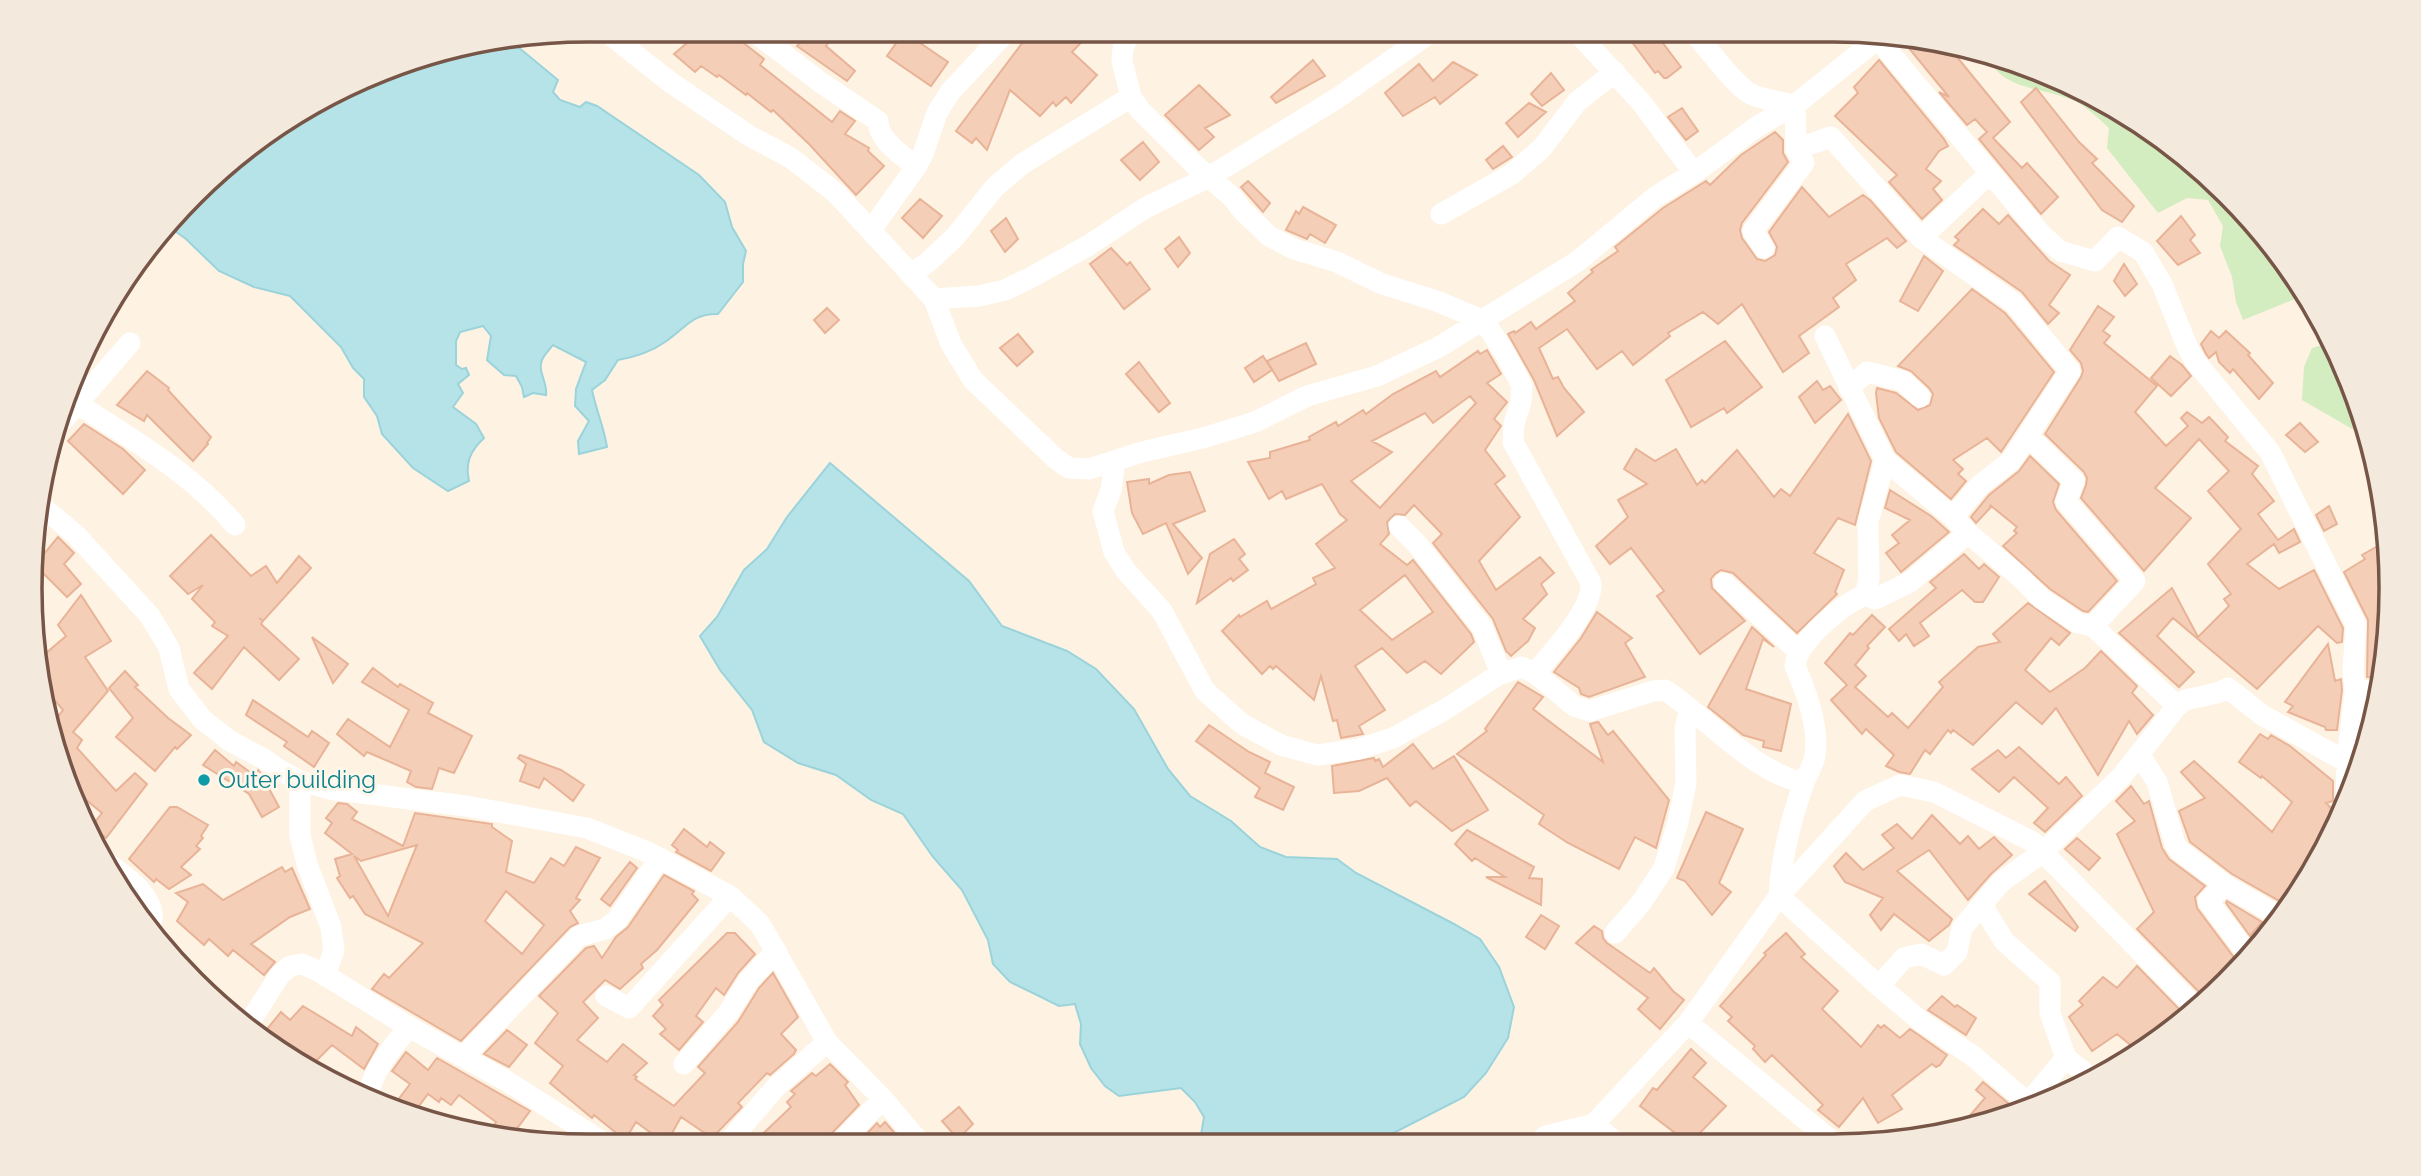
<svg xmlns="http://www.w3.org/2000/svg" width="2421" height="1176" font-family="Raleway,sans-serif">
	<rect width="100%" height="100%" fill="#fef2e2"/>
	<!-- green -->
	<path fill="#d3ecc0" d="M1988,55L2047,72L2143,124L2228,194L2297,278L2310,302L2300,297L2243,320L2236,302L2232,277L2220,246L2223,226L2208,200L2187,198L2158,213L2107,148L2109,128C2099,119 2087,107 2075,101C2045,87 1999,91 1988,55Z
		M2332,342L2349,375L2368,438L2302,400L2304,367L2312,348Z"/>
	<!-- water -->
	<path fill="#b5e3e8" stroke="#9bd3db" stroke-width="2" d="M512,42L558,80L553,92L560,100L580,107L586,102L597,106L699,175L725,202L732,227L746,251L743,264V282L718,314C692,313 685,329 665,342C651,352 635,357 618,360L605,380L592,390C596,410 604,427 607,447L579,454L578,441L589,421L575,406L576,389L586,362L553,345C550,349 544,355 542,360C537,371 548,383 546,395L533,393L524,397L522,387L516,376L504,375L487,360L491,336L483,326L460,332L456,341V365L462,369L466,368L469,375L458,384L463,393L453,407L476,424L484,438C470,451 465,463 469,481L448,491L413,468L382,434L377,416L364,397V379L353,368L341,347L290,296L254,287L219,271L186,239L165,224L248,145L408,60Z
		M830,463L969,581L1002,626L1067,651L1096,669L1134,709L1168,769L1190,796L1231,821L1260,847L1286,857L1337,859L1356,873L1454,924L1480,939L1499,967L1514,1007L1508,1038L1486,1073L1464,1097L1374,1143L1205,1144L1201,1135L1204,1117L1195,1102L1181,1088L1119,1096L1105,1086L1091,1068L1080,1044L1081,1024L1075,1004L1059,1006L1037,995L1010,982L993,964L988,940L962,890L933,857L903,814L871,800L836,775L798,763L764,742L752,710L720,670L700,636L717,617L744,570L767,549L787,517Z"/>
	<!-- building -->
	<path fill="#f5ceb8" stroke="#e8b397" stroke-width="2" fill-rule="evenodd" d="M702,30H727L764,59L760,65L832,122L840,111L855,121L845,134L869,148L868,151L884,166L856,195L809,144L773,110L771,112L747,93L746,95L719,75L717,77L701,66L695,72L674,54Z
		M809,30H814L829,42L826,46L855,71L847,81L797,46Z
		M1032,30H1093L1072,52L1097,75L1071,103L1066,97L1056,106L1053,102L1040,116L1010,90L987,150L976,138L972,143L956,131Z
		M1635,30H1653L1681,67L1667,78H1664L1658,71L1655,73L1629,38Z
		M904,32L948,62L931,86L887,56Z
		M1899,36L1942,41L1966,48L1957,57L2010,122L1993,138L2022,168L2027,163L2058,197L2041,214L1979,139L1987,132L1975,119L1967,125L1939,92L1949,97Z
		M1313,60L1325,76L1276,103L1271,97Z
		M1879,60L1944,139L1948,146L1939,151L1926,169L1941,181L1933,189L1942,200L1922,219L1889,182L1897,175L1835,116L1858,93L1854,87Z
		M1453,62L1477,75L1440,104L1435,97L1403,116L1385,93L1419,64L1433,81Z
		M1551,73L1564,90L1542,106L1531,94Z
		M1199,85L1230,115L1205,128L1214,137L1199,150L1165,115Z
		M2036,88L2079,142L2097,159L2092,163L2134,206L2122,222L2102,210L2021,102Z
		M1529,103L1546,112L1518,137L1506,123Z
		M1682,108L1698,131L1686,140L1668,117Z
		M1775,132L1783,140V153L1788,162L1742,223L1740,230L1742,238L1757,259L1765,261L1775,255L1777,247L1769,232L1802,187L1829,217L1863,195L1870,200L1906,241L1897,248L1887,238L1846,264L1856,280L1833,298L1839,307L1799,336L1809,353L1783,372L1742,304L1718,324L1703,312L1668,333L1670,336L1633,365L1622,351L1597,369L1567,329L1539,348L1553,379L1558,377L1564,388L1584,412L1557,436L1534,380L1508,334L1514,331L1515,333L1531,322L1536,329L1575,301L1568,293L1593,272L1591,270L1618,251L1615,247L1663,208L1706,181L1710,185L1741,155Z
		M1143,142L1159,162L1140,180L1121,160Z
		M1503,146L1512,157L1493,169L1486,160Z
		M1248,181L1270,203L1263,212L1241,187Z
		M920,199L942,216L923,238L902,218Z
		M1303,207L1336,225L1325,243L1310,234L1307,239L1286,230L1296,211L1299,214Z
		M1983,209L1999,224L2008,215L2049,261L2070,275L2049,305L2059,313L2048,324L2022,292L1954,245L1959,240L1955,237Z
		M2181,216L2195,235L2190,240L2200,253L2178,265L2157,241Z
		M1006,218L1018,239L1005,252L991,231Z
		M1179,237L1190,253L1178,267L1165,249Z
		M1111,248L1127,265L1130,262L1150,289L1124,309L1090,264Z
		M1924,256L1943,271L1918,311L1900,301Z
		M2124,264L2137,284L2125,296L2114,281Z
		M1972,289L2005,313L2054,372L2001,452L1987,438L1953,460L1963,469L1958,474L1966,481L1951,499L1896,452L1879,418L1876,393L1877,388L1896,393L1918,410L1930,405L1933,394L1929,388L1911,371L1898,366Z
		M2098,306L2114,317L2103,331L2110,336L2104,343L2157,386L2135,412L2166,446L2188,426L2181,418L2187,412L2202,423L2209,417L2228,437L2225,441L2258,466L2252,474L2274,501L2258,514L2278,540L2294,529L2300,542L2279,553L2274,544L2247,564L2279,589L2314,570L2343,628L2342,642L2337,643L2318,626L2257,689L2173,618L2157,636L2194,672L2179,687L2119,633L2172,588L2198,637L2229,606L2224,599L2231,594L2208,564L2241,529L2208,491L2229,471L2199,439L2155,488L2191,518L2144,571L2081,498L2086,485L2087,478L2084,472L2045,434L2081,377L2083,371L2081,363L2070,350Z
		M827,308L839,320L825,333L814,320Z
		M2211,331L2219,338L2226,331L2250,353L2248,355L2273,383L2259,399L2233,369L2230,373L2219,362L2216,352L2209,358L2206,354L2201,344Z
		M1018,334L1033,352L1017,366L1000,348Z
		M1725,341L1762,387L1727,413L1724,408L1691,427L1666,380Z
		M1306,343L1316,364L1279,381L1267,361Z
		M1487,350L1501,374L1487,383L1507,402L1494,419L1501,426L1485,450L1505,476L1495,484L1520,517L1479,561L1496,590L1540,557L1554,573L1541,584L1547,594L1523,619L1535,628L1528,641L1511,656L1506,651L1493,619L1433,543L1442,534L1414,505L1405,515L1395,514L1387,522L1389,534L1380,544L1407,565L1413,560L1471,634L1474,642L1441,674L1425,661L1407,673L1382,648L1355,666L1385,710L1359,726L1363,734L1341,738L1337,720L1333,721L1321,676L1314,700L1276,666L1273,669L1270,666L1262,674L1222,631L1239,615L1240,617L1267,601L1271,609L1316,584L1313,578L1335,568L1316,544L1347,520L1340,514L1322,484L1286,499L1282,491L1269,499L1248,462L1270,458V452L1310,440L1309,437L1336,422L1338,426L1363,410L1366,414L1393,394L1436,371L1440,377L1478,351L1480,354ZM1470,396L1476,403L1380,508L1351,481L1392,452L1372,441L1425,413L1433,423ZM1405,575L1433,612L1392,640L1360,610Z
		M1263,356L1272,370L1254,382L1245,368Z
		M2170,356L2182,365L2191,376L2171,396L2151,378Z
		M1139,362L1170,403L1159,412L1126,374Z
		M147,371L169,388L168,390L211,437L207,443L208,444L193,461L147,415L144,421L117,405Z
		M1817,381L1823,390L1830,386L1841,400L1815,423L1799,397Z
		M1848,414L1871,461L1855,525L1838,518L1814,553L1844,570L1835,592L1837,594L1797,633L1733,573L1721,570L1715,574L1711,579L1712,588L1745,621L1700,654L1657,596L1664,591L1631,548L1610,564L1596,546L1628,517L1618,500L1647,484L1624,469L1636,449L1655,461L1676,449L1697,485L1702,480L1705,483L1737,450L1774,497L1781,489L1790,496Z
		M2300,423L2318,442L2305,452L2286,435Z
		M84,424L123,449L145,470L123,494L68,441Z
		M2030,456L2059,484L2053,502L2056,510L2117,581L2088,612L2083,611L2050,589L2003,546L2017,533L2014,531L2017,527L1990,505L1991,507L1976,523L1971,517L1989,495L2019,471Z
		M1190,472L1205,511L1173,524L1202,558L1188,574L1166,523L1143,534L1132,513L1127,482L1149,479V484L1169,475Z
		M1890,490L1931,516L1949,532L1901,572L1886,553L1899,543L1892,535L1910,520L1885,508Z
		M2329,506L2337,524L2324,531L2316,515Z
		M211,535L251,576L266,566L277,583L299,556L311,568L263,621L259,618L263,621L261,624L299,659L279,680L244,647L212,689L194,673L228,636L212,626L215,622L192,599L203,585L188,594L170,576Z
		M58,537L74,553L64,564L81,584L67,597L38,568V561Z
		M1234,539L1245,554L1239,559L1248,570L1233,581L1231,578L1197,603L1210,554Z
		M2387,541L2391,588L2382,678L2367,677L2368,620L2344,572L2365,559L2362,555Z
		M1964,554L1979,569L1984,564L1999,577L1983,602H1975L1962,590L1920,623L1929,636L1914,646L1906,634L1899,641L1889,629L1936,588L1930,582Z
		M81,595L111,641L85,657L108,691L73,732L82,740L77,748L116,791L135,773L147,784L106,838L92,826L102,813L74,790L50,713L56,719L63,710L42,685L41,682L48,676L38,660L66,636L58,625Z
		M2028,603L2070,633L2059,645L2051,638L2025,670L2050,692L2085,668L2101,651L2137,686L2132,693L2153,715L2137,734L2129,721L2098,775L2056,708L2042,724L2016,702L1973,745L1953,730L1951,733L1948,730L1930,754L1925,750L1910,774L1899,772L1886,766L1894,755L1866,729L1862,734L1831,700L1847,685L1825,663L1850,633L1853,635L1872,615L1885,627L1867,646L1869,648L1855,665L1866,676L1855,687L1888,717L1892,713L1908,728L1943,687L1939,682L1978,647L2000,642L1993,634Z
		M1597,612L1632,638L1625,643L1645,677L1589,697L1581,694L1579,688L1554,672L1581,638Z
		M1752,627L1774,647L1763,639L1746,689L1791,704L1781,751L1763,747L1764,741L1743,735L1708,707Z
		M312,637L348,664L333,683Z
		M2328,644L2335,681L2341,679L2342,690L2337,730H2326L2325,727L2288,712L2293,706L2285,702Z
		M373,668L398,687L400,684L433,703L428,713L472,736L454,773L439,768L432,789L416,787L407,782L411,771L367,752L364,756L337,734L348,719L390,747L409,710L362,682Z
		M125,671L138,685L135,687L168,718L191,735L177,749L175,747L155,771L116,737L133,718L109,688Z
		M1518,682L1543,697L1533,709L1603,762L1590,724L1598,722L1608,735L1613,731L1669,800L1656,848L1635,837L1619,869L1568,843L1539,824L1544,815L1457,754L1487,731L1485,729Z
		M253,700L308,737L312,731L329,743L314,767L284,746L287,742L246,715Z
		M1209,725L1249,752L1270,762L1265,773L1294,787L1283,810L1255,797L1260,788L1196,741Z
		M2260,734L2268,739L2271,735L2290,746L2333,781V801L2326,803L2340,817L2318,844L2323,847L2288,906L2232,874L2190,842L2179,811L2205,798L2181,772L2194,761L2272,832L2292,802L2262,776L2261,778L2239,762Z
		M1413,744L1433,769L1454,756L1488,810L1452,831L1416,801L1410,806L1387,778L1359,791L1334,793L1332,766L1374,758L1375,761L1379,759L1383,767Z
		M2019,747L2059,784L2066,777L2082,796L2045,832L2034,823L2048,808L2014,777L1999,792L1972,769L1998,750L2006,758Z
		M215,750L234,766L236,762L254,775L258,770L260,772L279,807L262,817L249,794L203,765Z
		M520,755L561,770L584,785L573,801L544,778L539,788L520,781L526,764L518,758Z
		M2131,786L2144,804L2149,801L2162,848L2169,859L2205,886L2195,897L2197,908L2233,956L2240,963L2227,977L2223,974L2201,994L2137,929L2154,912L2117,834L2135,821L2116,801Z
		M338,803L347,804L357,812L352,819L403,846L415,813L492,824V827L512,841L506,872L534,883L551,858L564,866L576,847L600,858L576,898L580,900L570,911L578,923L570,927L461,1041L372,989L384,974L389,978L423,943L365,914L353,896L350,898L337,878L340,876L335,859L352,854L325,833L332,823L326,818ZM417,845L388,916L354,856L361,861ZM506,891L544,925L522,954L485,921Z
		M170,807H177L208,825L201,836L203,838L196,846L200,849L181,867L191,875L169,889L156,879L154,882L129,859Z
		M1706,812L1743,829L1719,883L1731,892L1712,915L1685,881L1677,878Z
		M1932,815L1960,844L1968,836L1979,849L1994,837L2012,855L1991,874L1968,900L1929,850L1897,871L1952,919L1949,925L1929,941L1894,914L1881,930L1870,915L1883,898L1845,882L1834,866L1846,853L1863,870L1894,848L1882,835L1897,824L1912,839Z
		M684,829L707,847L710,842L724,853L711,871L676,852L678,850L672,845Z
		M1467,830L1534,867L1529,878L1542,879L1541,905L1486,877H1505L1475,858L1472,861L1455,844Z
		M2077,838L2100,858L2089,870L2065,849Z
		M630,862L637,868L610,906L601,899Z
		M282,867L285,872L292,868L310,909L290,917L251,944L275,962L264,975L233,950L228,956L209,939L204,945L177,921L188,902L176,893L203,884L223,900Z
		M664,875L694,891L692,894L698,900L657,950L641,964L643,968L620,989L605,980L583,1002L598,1018L577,1040L607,1062L623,1044L647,1063L634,1075L637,1077L635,1079L674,1106L705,1073L698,1067L738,1022L759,988L773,973L798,1017L781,1034L796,1050L794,1054L770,1075L767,1073L738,1103L742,1107L712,1138L681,1117L666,1144L636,1122L625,1140L594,1115L592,1118L550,1083L563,1066L535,1043L558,1013L539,996L586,948L594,946L602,958L616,937L628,927Z
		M2045,881L2078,927L2075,931L2029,894Z
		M2227,901L2262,922L2250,936L2226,903Z
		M1541,915L1559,926L1545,949L1526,937Z
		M1594,926L1602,931L1603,938L1607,943L1650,973L1654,968L1673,991L1684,1000L1660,1029L1638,1009L1648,998L1576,943Z
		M727,933H735L755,954L738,973L724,995L716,988L696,1016L703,1022L679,1050L660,1034L666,1029L653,1016L663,1005L659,1000Z
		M1786,933L1805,954L1801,957L1838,991L1822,1009L1861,1047L1878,1025L1881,1028L1884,1025L1900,1038L1910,1029L1947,1055L1940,1065L1936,1067L1932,1064L1892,1095L1902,1109L1878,1123L1863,1098L1839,1127L1818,1110L1823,1105L1772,1055L1765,1062L1753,1049L1755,1046L1728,1021L1732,1017L1720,1006L1766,955L1764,953Z
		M2137,966L2181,1011L2161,1037L2138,1051L2117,1034L2092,1051L2069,1017L2083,1005L2079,1001L2103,977L2117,988Z
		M1942,996L1955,1007L1957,1005L1976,1018L1966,1035L1928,1010Z
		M303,1006L352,1036L356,1027L378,1044L364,1069L332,1045L312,1065L263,1034L281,1012L290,1020Z
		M507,1030L527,1045L509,1067L484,1054Z
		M1691,1049L1706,1063L1693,1077L1726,1106L1691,1142H1668L1675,1133L1640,1106L1653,1088L1657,1090Z
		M406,1052L428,1070L437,1058L530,1111L510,1138L492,1128L496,1122L459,1095L451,1105L441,1098L439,1102L428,1094L412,1115L391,1109L410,1084L392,1071Z
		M830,1064L848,1082L845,1085L859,1105L829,1136L825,1145L750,1146L791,1107L787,1102L795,1094L791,1091L812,1073L816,1076Z
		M1983,1082L2008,1103L1995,1117L1960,1127L1985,1098L1976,1090Z
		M959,1107L973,1124L958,1139L942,1121Z
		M885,1122L905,1145H856L877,1123L880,1127Z"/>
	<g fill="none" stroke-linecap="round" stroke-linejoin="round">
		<!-- street -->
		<path stroke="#fff" stroke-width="21" d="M604,30L670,82L748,135L791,158L836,193L934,299L951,344L973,380L1056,459L1069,468L1089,469L1142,452L1203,438L1255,422L1307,396L1377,376L1439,347L1578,261L1655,197L1694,173L1758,126L1795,105L1882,35
			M752,30L820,82L878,121C878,140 902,155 916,167
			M1130,30L1123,49L1122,61L1131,97
			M1575,30L1641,102L1694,173
			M1690,30C1707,45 1734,86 1751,94C1763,100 1781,102 1795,105L1796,149L1804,163L1753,231L1764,248
			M1878,39L2042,235L2060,251L2095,261L2118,237L2143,252L2162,284L2187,346L2195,361L2270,452L2356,625L2353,671L2355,690L2347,762L2346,806
			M1796,149L1831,137L1921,238L2014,303L2070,371L2011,461L1980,485L1953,517
			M1441,214L1512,174L1542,148L1577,102L1615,72
			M871,230L916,167L923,154L937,113L950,92L1008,30
			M1921,238L1990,173
			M912,273L927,263L955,237L995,187L1022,164L1131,97L1140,110L1196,166L1233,198L1242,210L1269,236L1294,249L1337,262L1382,284L1434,300L1484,321L1506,355L1522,386L1521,402L1514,424L1513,442L1591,583C1593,609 1552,653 1535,673
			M934,299L979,296L1005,290L1030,278L1089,245L1145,208L1209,177L1339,97L1434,30
			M1825,336L1885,460
			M1849,388L1867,372L1903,381L1920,397
			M78,404C134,441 192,473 235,525
			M63,420L130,343
			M2028,436L2074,481L2066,501L2135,581L2093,626
			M1115,461L1111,490L1103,511L1114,552L1126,571L1162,611L1205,691L1242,724L1281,745L1317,755L1359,749L1393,738L1446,709L1498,675L1521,667L1535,673L1574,706L1590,711L1653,691L1665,690C1710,720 1749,769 1803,783
			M40,505L76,535L150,616L169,648L179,689L203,720L230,741L264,759L278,769L300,781L329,789L466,806L587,828L650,853L730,896L760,924L827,1042L883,1099L922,1145
			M1399,526L1417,544L1482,627L1501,673
			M1968,533L2020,577L2042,599L2078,623L2093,626L2177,706
			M1724,583L1799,652
			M2355,690L2381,691
			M2140,755L2157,782L2175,844L2180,851L2225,885L2282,918
			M300,781V836L308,867L331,927L334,950L325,976
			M103,860C120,872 150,892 152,914C153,919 150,927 148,931
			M2225,885L2208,901L2241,945L2251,953
			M1779,896C1781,859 1791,820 1803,785C1806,777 1811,769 1814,760C1821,732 1806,691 1795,666C1797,641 1843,604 1865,595L1875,599L1910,582L1968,533L1953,517L1885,460L1868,522L1869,579L1865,595
			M1779,896L1879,986L1922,1022L1973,1056L2028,1103
			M1982,905L2004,941L2050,982V1013L2066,1058L2091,1078
			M1615,933L1641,903L1664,868L1678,822L1686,783L1685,729L1690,709
			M1879,986L1904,958L1921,954L1944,965L1957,952L1962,928L2001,882L2043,852L2122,776L2177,706L2185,700L2217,693L2228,688L2262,715L2347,762
			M606,996L629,1008L730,896
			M1688,1023L1833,1142
			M248,1025L279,976L290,966L302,964L320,972L409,1027L505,1080L609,1146
			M463,1057L579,936L605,929L617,920L660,858
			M684,1064L728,1013L749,980L776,951
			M369,1101C368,1074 393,1047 409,1027
			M2021,1111L2066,1058
			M1594,1124L1615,1142
			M1538,1143L1546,1136L1594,1124L1688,1023L1779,896L1865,801L1900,785L1934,792L2033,842L2196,1008
			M838,1145L883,1099
			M725,1146L776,1087L827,1042"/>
	</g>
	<!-- markers -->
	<circle fill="#0f9aa8" stroke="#fff6ea" stroke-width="2.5" cx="204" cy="780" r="7"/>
	<g text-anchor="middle" stroke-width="6" stroke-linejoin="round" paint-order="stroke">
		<!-- culture labels -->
		<g font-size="24" fill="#0d838f" stroke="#fff6ea" text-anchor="start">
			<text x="218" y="788">Outer building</text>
		</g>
	</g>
	<!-- crop -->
	<path d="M0 0H2421V1176H0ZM588 42H1833A546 546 0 0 1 2379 588V588A546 546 0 0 1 1833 1134H588A546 546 0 0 1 42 588V588A546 546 0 0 1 588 42Z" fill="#f4e9dd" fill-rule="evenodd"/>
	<path fill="none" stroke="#775647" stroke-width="3.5" d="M588 42H1833A546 546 0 0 1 2379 588V588A546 546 0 0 1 1833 1134H588A546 546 0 0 1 42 588V588A546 546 0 0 1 588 42Z"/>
</svg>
